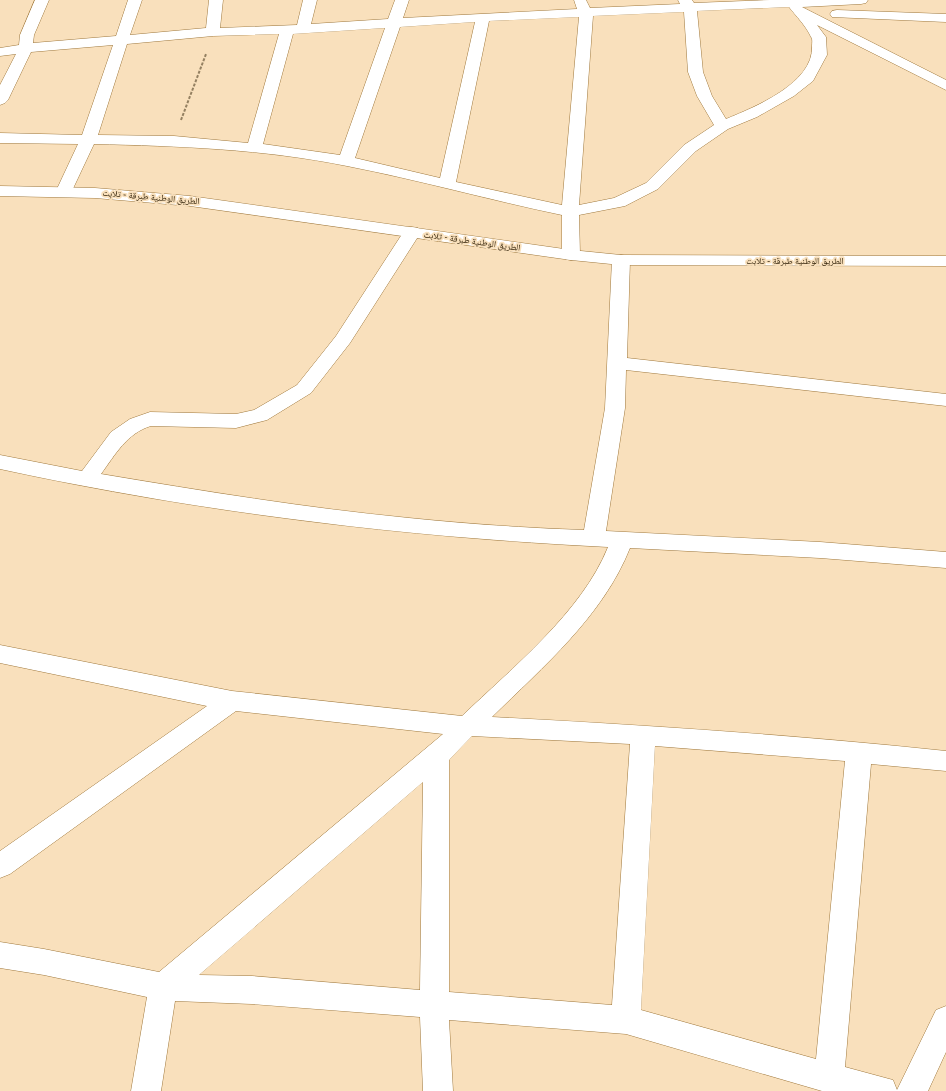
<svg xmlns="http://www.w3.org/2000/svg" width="946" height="1091" font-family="Lato,'Noto Naskh Arabic',sans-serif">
	<rect width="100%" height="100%" fill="#f9e0bc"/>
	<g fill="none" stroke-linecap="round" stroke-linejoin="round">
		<defs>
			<path id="minor" d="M35,0H49L34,35L33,43L116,36L128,0H142L130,35L206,28L209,0H223L220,28L297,25L303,0H317L311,24L388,19L395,0H409L403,18L577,9L574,0H586L590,8L680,4L678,0H692L694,3L770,0H868L866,3L861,4L802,7L946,80V90L817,25L826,37L827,55L813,81L794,96L757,117L728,129L696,151L658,189L625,206L579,215L580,255L577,259L571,260L565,259L562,255V215C490,200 419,180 347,166C264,149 178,146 94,144L70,195L64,196L58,195L56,191L78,144L0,143V133L82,135L113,45L31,52L8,100L5,103L0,105V85L16,54L0,56V48L19,45L20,35ZM789,7C796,16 806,26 811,37C813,39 812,43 812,46C814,83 755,107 726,119L712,96L703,72L697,11ZM684,12L688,72L697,96L714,125L684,145L646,183L614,198L579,205L593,16ZM579,17L562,205L456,182L489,21ZM475,22L440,178L355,158L400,27ZM385,28L340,155L263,144L293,34ZM279,34L248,143L174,136L98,135L127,44L213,36Z
				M837,10L946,14V22L832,17L830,14L832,11Z
				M412,227L418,228L421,232L350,343L311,393L267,420L236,428L151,426C127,433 115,455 101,474C203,491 306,508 409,518C468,524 526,528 584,530L605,408L612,260L615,256L621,255L627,256L630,260L627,358L946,394V406L626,370L625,408L606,531L820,542L946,552V568L820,558L630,548C603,616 543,667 492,717C644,725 795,735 946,751V771L871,764L845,1067L893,1080L897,1090L936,1010L946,1006V1052L928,1091H822L626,1034L449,1020L453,1091H423L420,1017L252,1004L175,1001L161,1091H131L147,997L44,975L0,968V942L44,949L159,972L443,734L236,711L10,874L0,878V851L207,706L0,663V645L232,691L462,716C512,668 582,612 608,547C404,537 199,512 0,469V455L82,471L111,432L130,419L150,412L236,414L254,410L297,385L336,336L406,228ZM472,736L630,744L612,1005L449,992V760ZM655,746L845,761L816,1059L641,1010ZM423,782L420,990L252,976L199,975Z"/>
			<path id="major" d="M0,186L95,188L190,196L571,250L621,255L946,256V266L621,265L571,260L190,206L95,198L0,196Z"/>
		</defs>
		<!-- minor casing -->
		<use href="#minor" stroke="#a0793d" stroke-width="1"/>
		<!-- major casing -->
		<use href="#major" stroke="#a0793d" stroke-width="1"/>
		<!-- path -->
		<path stroke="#958162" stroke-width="2" stroke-dasharray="3 1.5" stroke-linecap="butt" d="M181,120L206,54"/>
		<!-- minor -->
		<use href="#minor" fill="#fff" fill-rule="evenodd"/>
		<!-- major -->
		<use href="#major" fill="#fff" fill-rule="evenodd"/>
	</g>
	<g text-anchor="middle" stroke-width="3.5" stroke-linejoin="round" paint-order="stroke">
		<!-- far-street labels -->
		<g font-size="9" fill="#33230a" stroke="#f9e0bc">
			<text transform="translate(151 197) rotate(5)" y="3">الطريق الوطنية طبرقة - تلابت</text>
			<text transform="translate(472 241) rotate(8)" y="3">الطريق الوطنية طبرقة - تلابت</text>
			<text x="795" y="264">الطريق الوطنية طبرقة - تلابت</text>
		</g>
	</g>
</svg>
